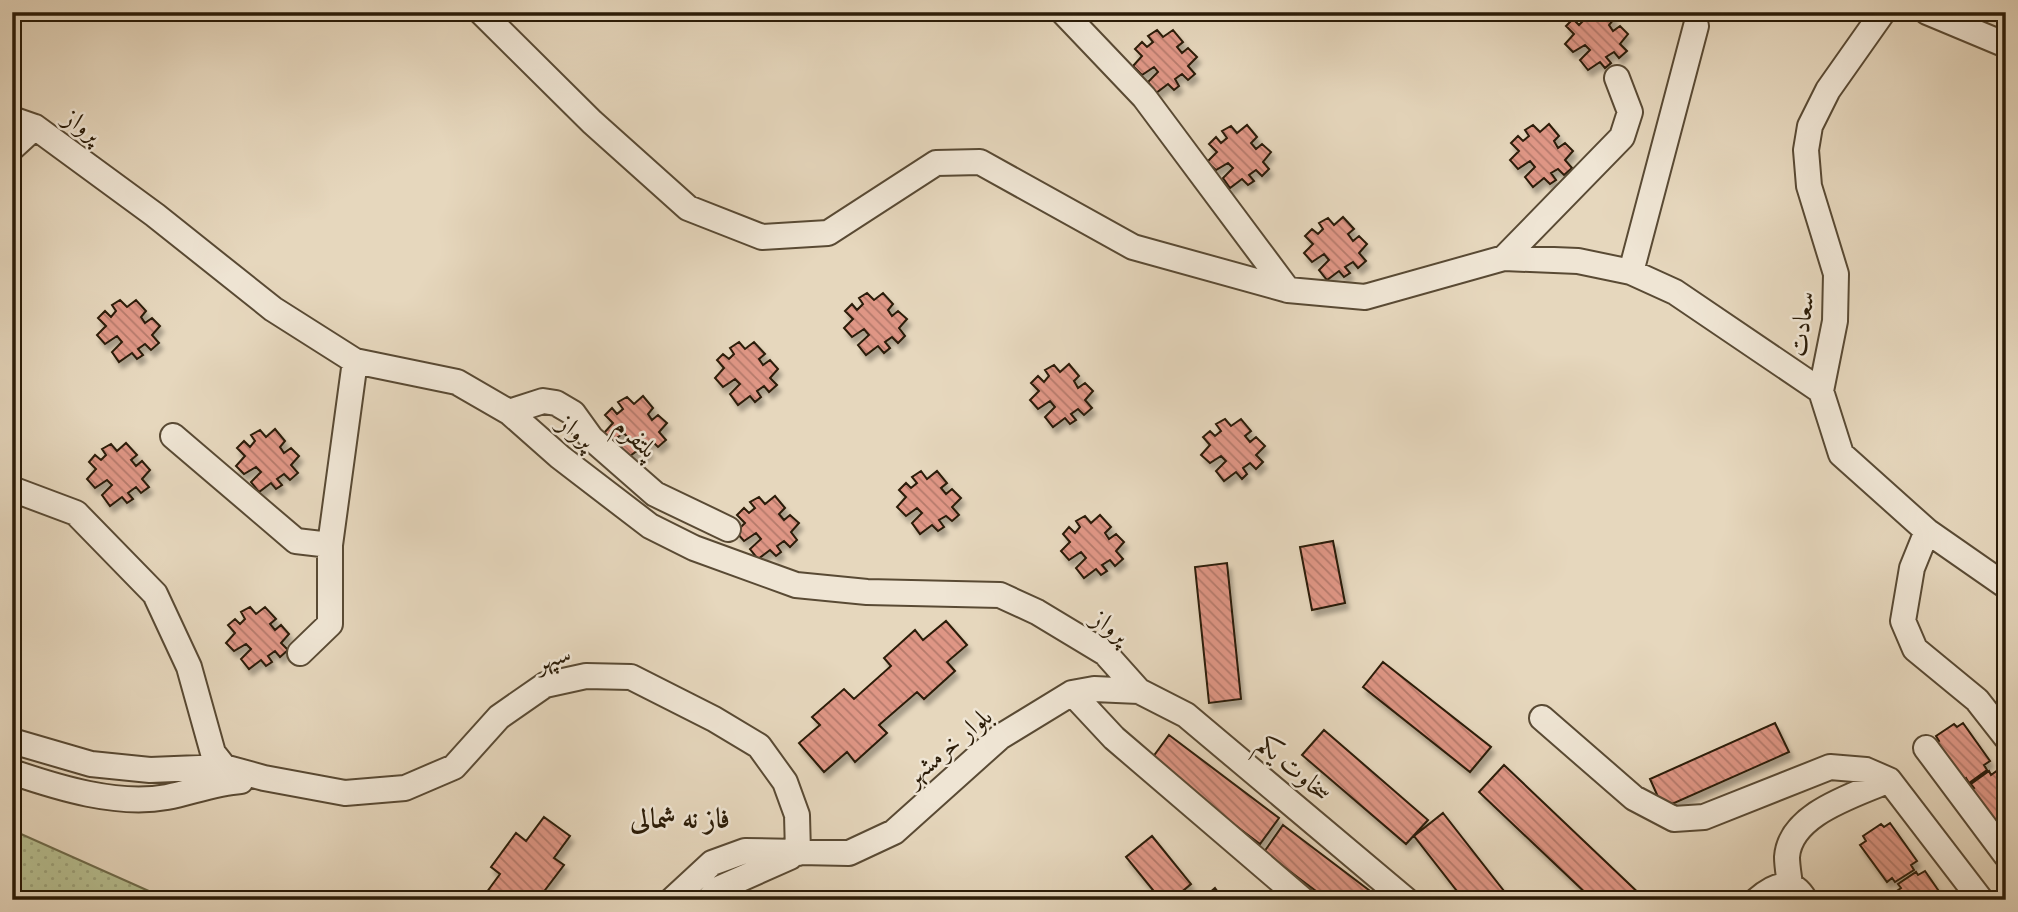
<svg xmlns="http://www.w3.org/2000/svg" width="2018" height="912" font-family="'Gentium Book Plus',Amiri,serif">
	<defs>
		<pattern id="park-dots" width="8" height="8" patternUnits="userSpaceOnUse" patternTransform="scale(1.75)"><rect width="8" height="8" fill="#b6be90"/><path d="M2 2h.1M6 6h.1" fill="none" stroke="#9da37b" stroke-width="1.8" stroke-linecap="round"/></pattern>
		<pattern id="building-back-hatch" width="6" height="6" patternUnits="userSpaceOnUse" patternTransform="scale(1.75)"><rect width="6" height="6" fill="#df9685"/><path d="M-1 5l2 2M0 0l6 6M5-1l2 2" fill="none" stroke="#b57a6b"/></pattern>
		<filter id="shadow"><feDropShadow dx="3.5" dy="6" stdDeviation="2" flood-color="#0004"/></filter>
	</defs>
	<rect width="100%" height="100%" fill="#e6d7bd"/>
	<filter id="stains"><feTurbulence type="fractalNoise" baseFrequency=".00286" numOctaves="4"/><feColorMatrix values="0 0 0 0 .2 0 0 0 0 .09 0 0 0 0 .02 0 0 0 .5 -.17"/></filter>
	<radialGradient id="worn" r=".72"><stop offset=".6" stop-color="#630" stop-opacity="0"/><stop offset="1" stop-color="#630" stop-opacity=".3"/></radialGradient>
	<!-- park -->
	<path fill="url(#park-dots)" stroke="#706c4c" stroke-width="2" d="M12,830L169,900H12Z"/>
	<!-- building -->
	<path fill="url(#building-back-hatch)" stroke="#2a1b07" stroke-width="2" filter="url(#shadow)" d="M1592,12L1595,15L1608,12L1614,19L1609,25L1613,31L1620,26L1628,34L1620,44L1627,51L1619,58L1614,52L1606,57L1611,63L1605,68L1600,62L1588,70L1580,60L1590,50L1585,45L1573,52L1565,44L1574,34L1566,26L1573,19L1579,25L1584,20L1582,12Z
		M1157,30L1163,37L1173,30L1183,42L1177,47L1182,53L1188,48L1197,57L1188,66L1195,74L1188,80L1182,74L1175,79L1179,86L1174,90L1168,84L1156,93L1148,82L1158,72L1154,67L1142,75L1133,66L1142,56L1135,49L1142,42L1147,47L1153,42L1148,36Z
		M1549,124L1559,136L1554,141L1558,148L1565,143L1573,151L1565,160L1572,168L1564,175L1558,169L1551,173L1556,180L1550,184L1544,178L1533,187L1525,177L1535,167L1530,161L1518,169L1510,160L1519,151L1511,143L1518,136L1523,141L1529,136L1525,130L1533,125L1540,132Z
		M1247,125L1257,137L1251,143L1256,149L1262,144L1271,152L1263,162L1269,169L1262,176L1256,170L1249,175L1254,181L1248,185L1242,179L1230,188L1223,178L1233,168L1228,163L1216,170L1207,162L1217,152L1209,144L1216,137L1221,143L1227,138L1222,131L1231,126L1237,133Z
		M1343,217L1354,229L1348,234L1353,241L1359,236L1367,244L1359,253L1366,261L1358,268L1353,262L1345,267L1350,273L1344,277L1339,271L1327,280L1319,270L1329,260L1324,254L1312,262L1304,253L1313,244L1305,236L1312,229L1318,234L1323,229L1319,223L1328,218L1334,225Z
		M867,293L874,300L883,293L893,304L888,310L892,316L898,311L907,319L899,328L905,336L898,343L892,337L885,342L890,348L884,353L878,346L866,355L858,345L869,335L864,329L852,337L844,328L853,319L845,311L852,304L857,310L863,304L859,298Z
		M120,300L127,307L136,300L146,311L141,317L145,323L152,318L160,326L152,335L159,343L151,350L145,344L138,349L143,355L137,359L132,353L119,362L112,352L122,342L117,336L105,344L97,335L106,326L98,318L105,311L111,317L116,311L112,305Z
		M739,342L745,349L754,342L765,354L759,359L763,365L770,360L778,369L770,378L777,385L769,392L764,386L757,391L761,397L755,402L750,396L738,405L730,394L740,384L735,379L723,387L715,378L724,368L717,360L723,354L729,359L734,354L730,348Z
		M1069,364L1079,376L1074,381L1078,388L1085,383L1093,391L1085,400L1092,408L1084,415L1078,409L1071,414L1076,420L1070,424L1065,418L1053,427L1045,417L1055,407L1050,401L1038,409L1030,400L1039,391L1031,383L1038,376L1044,382L1049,376L1045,370L1054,365L1060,372Z
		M643,396L653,408L648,414L652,420L658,415L667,423L659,432L666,440L658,447L652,441L645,446L650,452L644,456L638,450L626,459L618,449L629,439L624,433L612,441L604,433L613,423L605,415L612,408L617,414L623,409L618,402L627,397L634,404Z
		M1225,419L1231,426L1241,419L1251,431L1245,436L1250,442L1256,437L1265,446L1256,455L1263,462L1256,469L1250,463L1243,468L1247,474L1242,479L1236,472L1224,481L1216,471L1226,461L1221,456L1210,463L1201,455L1210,445L1203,437L1210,431L1215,436L1221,431L1216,424Z
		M275,429L285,441L280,447L284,453L291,448L299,456L291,465L298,473L290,480L284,474L277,479L282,485L276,489L271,483L259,492L251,482L261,472L256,467L244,474L236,466L245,456L237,448L244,441L250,447L255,441L251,435L260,430L266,437Z
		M126,443L137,455L131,460L136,466L142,461L150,470L142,479L149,487L141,493L136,487L128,493L133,499L127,503L122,497L110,506L102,495L112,485L107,480L95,488L87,479L96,469L89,462L95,455L101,460L106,455L102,449L111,444L117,451Z
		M921,471L927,479L937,471L947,483L941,488L946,494L952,489L961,498L952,507L959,515L952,521L946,516L939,520L944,527L938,531L932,525L920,534L912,523L922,513L917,508L906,516L897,507L906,497L899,490L906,483L911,488L917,483L912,477Z
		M775,496L785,508L779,514L784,520L790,515L799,523L791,532L797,540L790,547L784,541L777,546L781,552L776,556L770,550L758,559L750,549L761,539L756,533L744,541L736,532L745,523L737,515L744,508L749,513L755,508L750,502L759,497L765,504Z
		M1100,515L1111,527L1105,533L1109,539L1116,534L1124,542L1116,551L1123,559L1115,566L1110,560L1102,565L1107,571L1101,575L1096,569L1084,578L1076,568L1086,558L1081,552L1069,560L1061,551L1070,542L1063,534L1069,527L1075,533L1080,527L1076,521L1085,516L1091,523Z
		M1333,541L1345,603L1312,610L1300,547Z
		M1227,563L1241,699L1209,703L1195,567Z
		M250,607L256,614L265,607L276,619L270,624L275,630L281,625L289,634L281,643L288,650L280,657L275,651L268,656L272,662L266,666L261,660L249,669L241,659L251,649L246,644L234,651L226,643L235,633L228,625L235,619L240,624L245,619L241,612Z
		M946,621L967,645L947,662L955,671L924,699L917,692L879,725L887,733L855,762L847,752L824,772L799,743L820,725L812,717L844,689L854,699L891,666L884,658L915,630L923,640Z
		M1383,662L1491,747L1470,772L1363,687Z
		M1775,723L1789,752L1663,808L1650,779Z
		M1963,723L1990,761L1984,765L1987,770L1969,783L1966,778L1960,783L1933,745L1939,741L1936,736L1954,724L1957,727Z
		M1324,730L1428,820L1406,844L1302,755Z
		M1169,735L1279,818L1260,844L1150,761Z
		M1504,765L1646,900H1593L1479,792Z
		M1998,770L2006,782V828L2003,830L2000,826L1994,830L1968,792L1974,788L1971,784L1989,771L1991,775Z
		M1443,813L1511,900H1464L1414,836Z
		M544,817L570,836L554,858L564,865L539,898L531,893L526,900H481L500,874L491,867L516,833L526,841Z
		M1890,823L1917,861L1911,865L1914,870L1895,882L1892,878L1887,882L1860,845L1866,841L1863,836L1881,824L1884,827Z
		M1283,825L1382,900H1328L1264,852Z
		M1152,836L1191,884L1172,900H1161L1126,857Z
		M1925,871L1945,900H1899L1894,893L1901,888L1898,884L1916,872L1918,875Z
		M1215,888L1224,900H1201Z"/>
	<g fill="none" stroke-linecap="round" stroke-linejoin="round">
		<defs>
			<path id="minor" d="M481,12L592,122L688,208L762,237L828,233L936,163L980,162L1133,247L1288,290L1365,297L1504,258L1578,261L1631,272L1675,292L1821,391
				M1063,12L1144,97L1288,290
				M1883,12L1828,90L1810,126L1806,150L1809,186L1836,274L1835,321L1821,391L1841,454L1927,531L2006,586
				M1927,12L2006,45
				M12,119L35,127L155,215L273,309L355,361L457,382L509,412L560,457L650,526L694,548L796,585L867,592L1000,595L1037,612L1105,653L1139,691L1186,715L1406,900
				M12,148L35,127
				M1504,258L1622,137L1630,112L1617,78
				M1631,272L1696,26
				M509,412L543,401L556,403L573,413L591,438L655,494L728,529
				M173,436L296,541L330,545
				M12,489L76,513L155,594L189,667L213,753L224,767
				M1927,531L1912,568L1903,621L1915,649L1977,700L2006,737
				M300,653L330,624V545L355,361
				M1072,693L1114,738L1303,900
				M1542,718L1634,798L1674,819L1704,817L1830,767L1866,770L1889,780
				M12,741L91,764L150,770L224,767L264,778L345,793L405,788L454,767L499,717L545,685L586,676L631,677L714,719L759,746L785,782L797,815L798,853
				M1926,748L2006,855
				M12,772C59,788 117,806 167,797C192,792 215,783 241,781
				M1790,885C1789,876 1787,866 1787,857C1790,813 1856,795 1889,780L1981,900
				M672,900L712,863L745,851L849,853L894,832L1000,737L1072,693L1094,689L1139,691
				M708,900L718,889L790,857
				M1757,900C1774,885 1792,877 1805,900"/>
		</defs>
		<!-- minor casing -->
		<use href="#minor" stroke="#594a34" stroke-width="28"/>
		<!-- minor -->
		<use href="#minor" stroke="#efe5d4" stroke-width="24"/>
	</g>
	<g text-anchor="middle" stroke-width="5" stroke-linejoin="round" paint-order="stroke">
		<!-- street labels -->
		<g font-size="26" fill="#2a1b07" stroke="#efe5d4">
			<text transform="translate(83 125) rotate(36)" y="9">پرواز</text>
			<text transform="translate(1801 324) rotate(-83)" y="9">سعادت</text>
			<text transform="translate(577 431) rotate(40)" y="9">پرواز</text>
			<text transform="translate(636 437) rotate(41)" y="9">پلتفرم</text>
			<text transform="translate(1111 626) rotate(37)" y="9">پرواز</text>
			<text transform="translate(553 657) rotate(-17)" y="9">سپهر</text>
			<text transform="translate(948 746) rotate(-40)" y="9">بلوار خرمشهر</text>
			<text transform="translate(1295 768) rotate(40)" y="9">سخاوت یکم</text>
		</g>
		<!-- neighbourhood labels -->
		<g font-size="28" font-weight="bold" fill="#2a1b07" stroke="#efe5d4">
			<text x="680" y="828">فاز نه شمالی</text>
		</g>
	</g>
	<!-- margin -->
	<rect width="2018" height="912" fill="none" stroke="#e6d7bd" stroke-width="42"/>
	<rect x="14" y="14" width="1990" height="884" fill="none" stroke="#2a1b07" stroke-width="3.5"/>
	<rect x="21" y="21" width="1976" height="870" fill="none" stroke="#2a1b07" stroke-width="2"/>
	<rect width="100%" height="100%" filter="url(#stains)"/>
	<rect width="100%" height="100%" fill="url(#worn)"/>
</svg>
